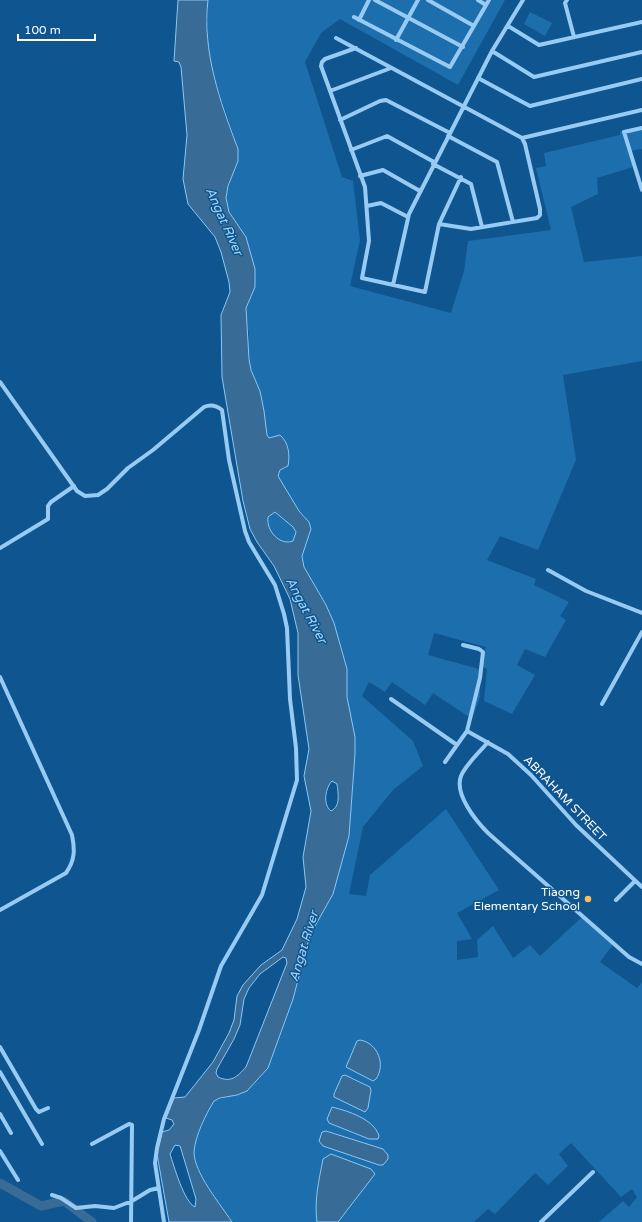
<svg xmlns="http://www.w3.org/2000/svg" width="642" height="1222" font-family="'Varela Round',sans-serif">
	<rect width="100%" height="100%" fill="#0f558f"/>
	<!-- green -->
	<path fill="#1d6ead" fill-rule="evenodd" d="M208,0H505L458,85L340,19L321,33L305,62L342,177L353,181L360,240L350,286L451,313L464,271L468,241L551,230L536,168L546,166L544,153L620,135V131L642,126V149L630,151L633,167L597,178L598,194L571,207L584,262L642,256V361L563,375L576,460L538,550L500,536L487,560L536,579L534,585L569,602L560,616L566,620L545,657L525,649L517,665L535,675L512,714L484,701L487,669L480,666L486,647L434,633L428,655L479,669L480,697L472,719L433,693L425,705L392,682L385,692L369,682L362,696L413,741L423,766L393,790L363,827L349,894L366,896L370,875L446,809L499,890L457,913L472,939L457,941V960L478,957L477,940L493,926L513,958L530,945L540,956L583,916L614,943L600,962L637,988L642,982V1222H599L623,1201L629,1207L637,1197L632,1189L621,1197L571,1143L559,1154L568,1166L548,1185L535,1173L495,1214L488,1209L474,1222H338L375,1174L323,1159C319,1180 314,1200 317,1222H232C221,1205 194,1173 194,1152C195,1138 206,1113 214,1101L227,1097L257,1081L268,1068L293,999L310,935L333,894L349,836L355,754L347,697V669L334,623L326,605L304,567L302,556L308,536L305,516L299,511L278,476L280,470L286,468C290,457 290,448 282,438L277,436L269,438L267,435L260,391L251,370L248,345L249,335L246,317V308L255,287L246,237L229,212L226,197L238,149L212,71L208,48ZM366,1041L377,1052L373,1081L346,1067ZM351,1077L370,1087L368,1108ZM326,1131L383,1149L349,1154L323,1146Z
		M530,12L552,23L545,36L524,24Z
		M275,512L293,527L296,532L293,541C280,546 266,531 268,517Z"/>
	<!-- water -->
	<path fill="#386b95" stroke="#89c8f7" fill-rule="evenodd" d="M178,0H208C202,52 220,101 238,149V161L228,186L226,198L229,212L246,237L255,269V287L246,308L249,359L251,370L260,391L264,411L267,435L269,438L280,435C289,443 290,455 288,466L280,470L278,476L299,511L309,522L311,529L302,556L304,567L326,605L334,623L347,669V697L355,737V754L349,836L333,894L310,935L293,999L268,1068L247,1091L237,1095L220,1098L214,1101C206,1114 195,1136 194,1152C194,1173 221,1205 232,1222H169L157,1154L162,1132L169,1130L174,1124L172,1120L166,1118L174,1098L185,1097L213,1062L229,1033L234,1020L237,996L243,985L261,965L282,950L297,919L306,887L303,857L311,811L304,776L309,749L298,675V633L290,599L274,566L257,542L250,529L243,501L222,377L221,315L230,292L229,282L221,252L215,237L188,204L183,179L187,135L181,67L179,62L174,61ZM275,512L293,527L296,532L293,541C280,546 266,531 268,517ZM332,781L337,784C338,793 341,806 331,811C322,804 326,787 332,781ZM283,957L286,958L287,963L246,1067C237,1077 231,1083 218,1077L216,1073L217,1069L234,1039L240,1025L244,999L249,988L260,974ZM175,1145L180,1146L181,1149L196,1199L195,1207C184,1202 174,1166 170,1154Z
		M360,1040C378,1043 386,1065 376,1079L373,1081L346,1067L357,1041Z
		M345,1075L370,1087L371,1090L368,1108L365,1112L334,1097V1094L342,1076Z
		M332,1107C348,1111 374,1119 379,1136L378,1139H369L329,1123L327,1119Z
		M326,1131L383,1149L388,1155V1159L383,1165H379L323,1146L319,1141L322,1132Z
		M331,1154L371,1169L375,1174L338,1222H317C314,1200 319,1180 323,1159Z"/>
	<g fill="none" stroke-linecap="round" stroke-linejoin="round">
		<!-- river -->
		<path stroke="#386b95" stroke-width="9" d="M0,1183L41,1206L64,1201L92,1222"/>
		<!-- street -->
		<path stroke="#98cbf3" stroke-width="4" d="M375,0L463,47
			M428,0L474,26
			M478,0L486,5
			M567,0L565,3L574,37
			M354,17L450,67L489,0
			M359,20L369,0
			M508,26L539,45L642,22
			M336,38L522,138L525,144L540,209V215L537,218L471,229L439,224
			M396,40L418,0
			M356,48L325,59L322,62L321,66L365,187L369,241L362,278L425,292L439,224L461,177
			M492,51L534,77L642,52
			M478,78L530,106L642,79
			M330,91L391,68
			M340,120L380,101L386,100L450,133
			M642,128L624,132L642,190
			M448,136L497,162L513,222
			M522,138L642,110
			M351,150L387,136L434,162
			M433,164L471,184L482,227
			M360,176L383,170L420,191
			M367,206L381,203L408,217
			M393,285L409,214L492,51L523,0
			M0,382L77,491L85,496L98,495L107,489L128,468L153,450L204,407C211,404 217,406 222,410L229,460L245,531L249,542L275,585L284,614L287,628L290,699L296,748L297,780L262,895L221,966L199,1030L164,1119L157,1148L155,1163L164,1222
			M0,548L48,519V506L51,502L74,486
			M548,570L586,591L642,613
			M0,677L72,835C75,850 75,860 66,873L0,910
			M391,699L457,745
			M602,704L642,632
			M467,731L508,754L531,775L576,825L642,887
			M488,742C480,752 466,764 461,776C454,794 476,821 488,833L629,957L642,964
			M445,762L467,731L480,678L483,652L479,649L463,645
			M616,900L635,881
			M0,1047L36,1109L39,1112L48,1108
			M0,1072L42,1144
			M0,1114L11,1133
			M92,1144L129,1124L132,1125L131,1222
			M0,1151L18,1180
			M52,1195L61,1198L76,1208L95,1206L114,1208L132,1201L150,1190L159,1188
			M541,1222L593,1172"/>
	</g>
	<!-- markers -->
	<circle fill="#ffbd5a" stroke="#0f558f" stroke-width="1.5" cx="588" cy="899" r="4"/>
	<g text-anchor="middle" stroke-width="3" stroke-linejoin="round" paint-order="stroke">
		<!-- street labels -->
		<g font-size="12" fill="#fff" stroke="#0f558f">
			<text transform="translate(565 798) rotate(46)" y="4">ABRAHAM STREET</text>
		</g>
		<!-- poi labels -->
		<g font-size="12" fill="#fff" stroke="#0f558f" text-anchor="end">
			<text x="580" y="896">Tiaong<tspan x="580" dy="14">Elementary School</tspan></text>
		</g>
		<!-- water labels -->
		<g font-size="13" font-style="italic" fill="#a4d5fa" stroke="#0f558f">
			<text transform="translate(225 221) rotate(66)" y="5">Angat River</text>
			<text transform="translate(307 610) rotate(62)" y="5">Angat River</text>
			<text transform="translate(303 946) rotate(-73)" y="5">Angat River</text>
		</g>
	</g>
	<!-- scale -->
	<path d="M18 34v6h77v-6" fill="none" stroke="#ffffff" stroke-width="2"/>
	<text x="24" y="34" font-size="12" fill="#ffffff" stroke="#0f558f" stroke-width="3" paint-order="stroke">100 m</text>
</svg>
